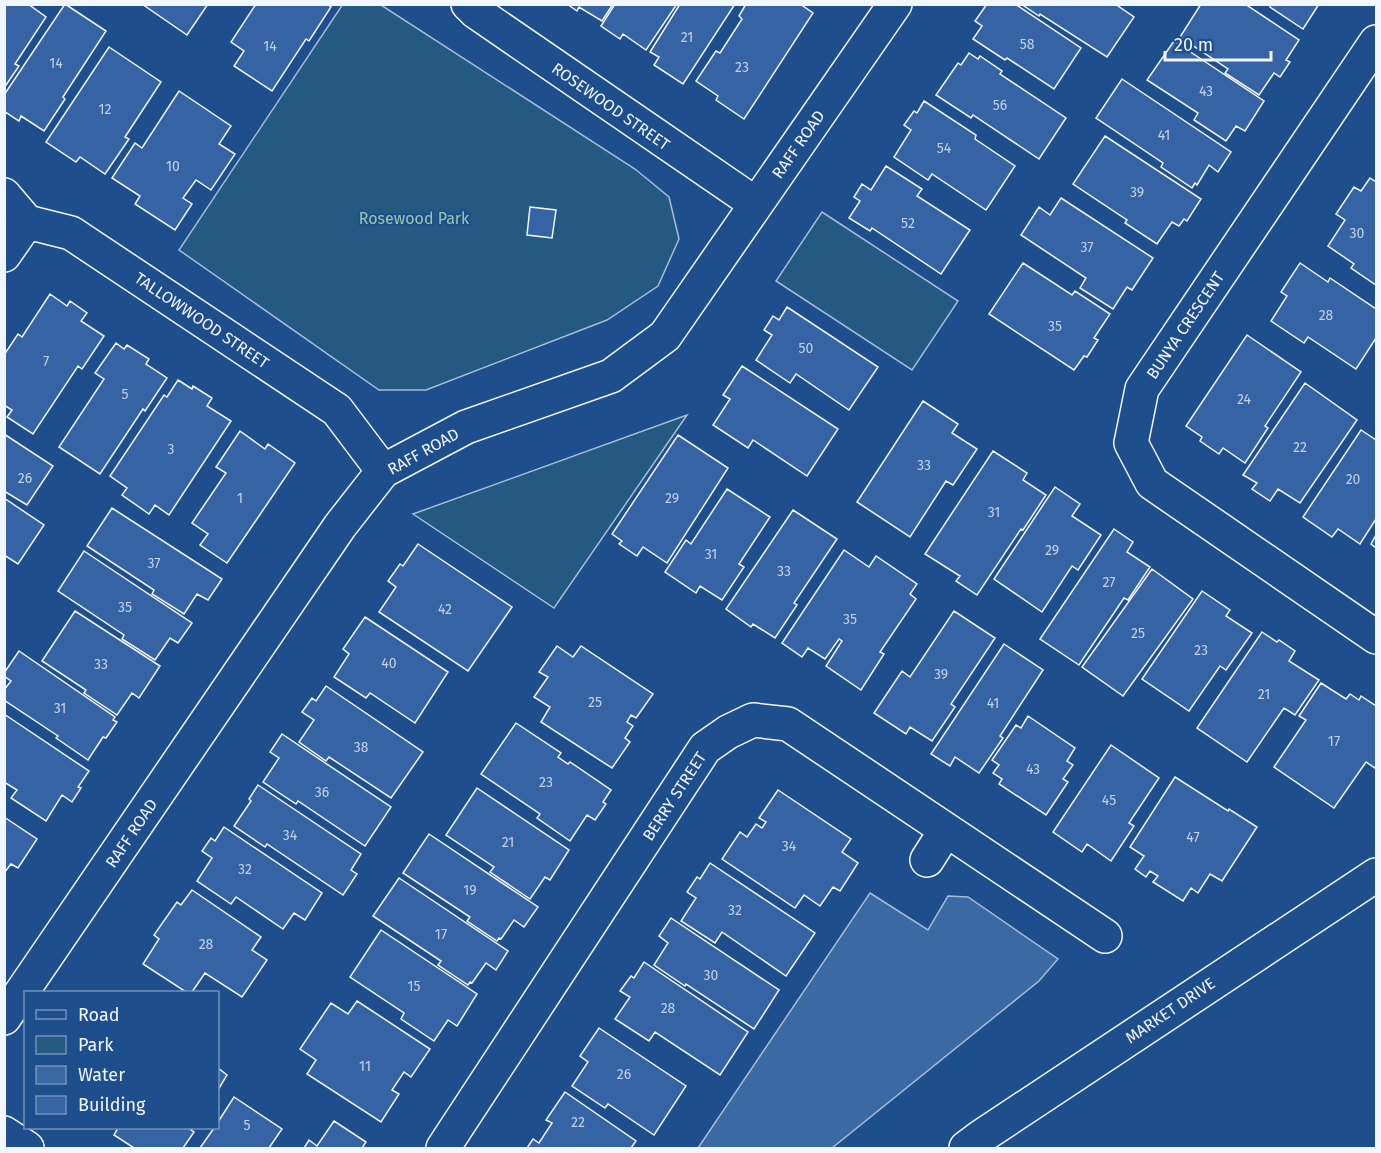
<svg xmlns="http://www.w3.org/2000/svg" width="1381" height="1153" font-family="'Fira Sans',sans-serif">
	<rect width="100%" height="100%" fill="#1f4e8c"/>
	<!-- green -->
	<path fill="#245a82" stroke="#a8bbd7" stroke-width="1.5" d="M343,4L381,5L635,169L669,197L679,239L658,286L607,320L426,390H379L179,250Z
		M822,212L958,301L912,370L776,281Z
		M687,415L554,608L413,514Z"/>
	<!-- water -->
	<path fill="#3b69a3" stroke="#a8bbd7" stroke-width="1.5" d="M870,893L928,930L948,896L968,897L1058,959L1039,981L832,1148H698Z"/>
	<!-- building -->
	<path fill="#3563a3" stroke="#f2f6ff" stroke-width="1.5" d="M4,4H28L46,17L15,64L19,66L4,88Z
		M65,4L106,31L63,97L65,99L44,131L21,116L19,121L4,111V95Z
		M142,4H208L187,35Z
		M256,4H327L331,7L309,41L306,39L272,91L234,66L244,51L231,42Z
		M567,4H613L602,21L579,7L577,11Z
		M615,4H677L646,50L623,34L620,39L601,26Z
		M680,4H735L683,84L654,65L659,57L650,52Z
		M746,4H800L813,13L744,119L716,100L718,96L696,81L716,51L720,53L742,19L739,16Z
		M987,4H1015L1081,48L1054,89L1007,58L1005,60L973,39L982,26L975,21Z
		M1021,4H1115L1134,17L1107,57L1040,14L1039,16Z
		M1201,4H1245L1299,40L1286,60L1290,62L1280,77L1274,73L1259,95L1225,73L1228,69L1180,37Z
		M1319,4L1303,29L1270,7L1271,4Z
		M1174,41L1264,101L1245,131L1236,126L1226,141L1194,120L1198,113L1147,80Z
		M109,47L161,82L125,137L129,139L105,174L80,157L76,162L46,142Z
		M969,53L978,59L980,56L1002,71L1000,74L1066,118L1039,159L973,115L971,118L936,95L958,63L961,65Z
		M1122,79L1231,152L1218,172L1209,165L1197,185L1195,183L1192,188L1161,167L1163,163L1096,118Z
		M179,91L231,126L219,144L235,154L211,190L196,180L183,198L192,204L175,230L135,204L140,196L112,178L135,143L142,148Z
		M924,101L976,135L975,139L1015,166L986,210L932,174L928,180L894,157L911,130L904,125L914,111L917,113Z
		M1105,136L1201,199L1187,221L1184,219L1179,226L1172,222L1157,244L1125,223L1127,220L1073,184Z
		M886,166L922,189L917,196L970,230L941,274L872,228L870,231L849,218L860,201L854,197L862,184L871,190Z
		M1370,178L1376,182V285L1351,268L1354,264L1328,246L1345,220L1336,214L1354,187L1361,191Z
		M1061,198L1153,258L1132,290L1127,287L1113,309L1080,288L1086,278L1021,235L1039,207L1050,215Z
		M530,207L556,210L552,238L527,235Z
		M1023,263L1072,295L1075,291L1110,314L1094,338L1098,340L1087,357L1084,356L1074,370L989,314Z
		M1300,263L1328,282L1330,278L1376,309V338L1356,369L1308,337L1304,343L1271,321L1287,296L1281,292Z
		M50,294L67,306L70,301L87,313L81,321L104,336L82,369L78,366L33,434L7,417L12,410L4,405V355L18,334L22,337Z
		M787,307L878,367L849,410L796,374L790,383L756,360L772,335L764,330L773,316L779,320Z
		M1247,335L1301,372L1265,426L1268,428L1245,463L1223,448L1219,454L1200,441L1202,437L1186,426Z
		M116,343L124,349L127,345L149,359L146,364L167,378L145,411L143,409L100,474L59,447L104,379L95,373Z
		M742,366L838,429L807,476L753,440L748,448L713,425L730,399L723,395Z
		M178,380L192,389L193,386L212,398L207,406L231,421L169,515L155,505L149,514L122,495L127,488L110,476L164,395L167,397Z
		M1305,383L1357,420L1300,503L1278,489L1270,501L1252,489L1257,483L1243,475Z
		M923,401L958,424L952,433L977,449L953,485L946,481L910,537L857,502Z
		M1361,430L1376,440V519L1360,544L1338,529L1332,537L1303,517Z
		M240,431L265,449L268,444L295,463L227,563L200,545L208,534L192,523L226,473L216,467Z
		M4,434L53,466L27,505L4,491Z
		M678,435L728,468L667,563L643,547L637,556L619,544L622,541L612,534Z
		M993,451L1027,473L1023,480L1046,495L1023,530L1021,529L977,595L956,581L960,576L925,554Z
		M1055,487L1080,504L1072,516L1101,535L1078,570L1072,566L1042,612L994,579Z
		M727,489L770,517L739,564L744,567L722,600L700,586L696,593L665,572L686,540L691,544Z
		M4,498L44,525L18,564L4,555Z
		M112,508L222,579L208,600L197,594L184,614L152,594L154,590L87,546Z
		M793,510L837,539L794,603L797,605L775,638L753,624L751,627L726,609Z
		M1114,529L1133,542L1127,552L1150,567L1128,600L1124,598L1079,665L1040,639Z
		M1376,535V548L1371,544Z
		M418,544L512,607L468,671L379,612L396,587L388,581L400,564L403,566Z
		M844,550L869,567L876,556L917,584L910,594L916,599L880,652L884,654L861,690L826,666L842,641L839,639L825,659L808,648L802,657L782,643Z
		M84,551L192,623L178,643L170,638L155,660L122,639L124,635L58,591Z
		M1152,569L1193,599L1123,696L1082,667Z
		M1202,591L1230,610L1226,616L1252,633L1226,670L1220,666L1189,711L1142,679Z
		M75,611L160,666L139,698L132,693L117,715L84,693L86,690L42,661Z
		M954,611L995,638L951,704L955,707L932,741L910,727L906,734L874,713L902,671L910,677Z
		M365,617L448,672L415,723L370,693L366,698L334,677L349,654L343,649Z
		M1262,632L1277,642L1279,640L1295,651L1289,661L1319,680L1295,715L1284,708L1247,762L1197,728Z
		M1004,644L1043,670L1000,736L1003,738L979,773L955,757L950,766L931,754Z
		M557,646L573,657L581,646L653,694L636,718L631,715L627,722L633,726L625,738L630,742L612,768L541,722L550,707L534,697L548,677L539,672Z
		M19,651L115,717L113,720L117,722L106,738L103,737L88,760L56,738L58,736L4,700V690L11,681L4,676V673Z
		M1321,683L1346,699L1350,694L1359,700L1361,696L1376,706V765L1375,768L1366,762L1334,808L1274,767L1306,720L1299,716Z
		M326,686L423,752L391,798L329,757L326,761L299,742L314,720L302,712L312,698L316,701Z
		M4,714L89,771L78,787L81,788L72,802L62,795L46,821L11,798L17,790L4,782Z
		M1028,716L1075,748L1067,761L1073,765L1063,779L1068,782L1046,815L999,784L1002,779L993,773L999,765L992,760L1016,725L1021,728Z
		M516,723L561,753L558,757L568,764L570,762L611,790L603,802L606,804L595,820L587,815L570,841L537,818L540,814L481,774Z
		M282,734L391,807L365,846L298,801L296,804L263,782L279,758L270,752Z
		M1111,745L1159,778L1129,823L1134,826L1111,861L1087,844L1082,852L1053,832Z
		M1175,777L1228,811L1229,809L1257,827L1222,881L1210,874L1198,893L1191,888L1183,901L1153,882L1158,876L1150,871L1146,877L1135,869L1144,856L1130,847Z
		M258,785L361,854L351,870L357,874L343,895L267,844L265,847L234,826L251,801L249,799Z
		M477,788L569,850L550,880L545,877L530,899L490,872L494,867L446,835Z
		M778,790L851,839L842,852L858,863L840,891L833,887L820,906L804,895L795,908L722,859L740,832L747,837L756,824L762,828L766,822L759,818Z
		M4,817L37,839L18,868L11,864L4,873Z
		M224,827L322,893L305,920L294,913L283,929L236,897L231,904L197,881L212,858L202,851L211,838L215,841Z
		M429,834L538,907L524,927L514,920L501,939L499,938L497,941L467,921L470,917L403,873Z
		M710,863L815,933L786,976L722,932L715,943L681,921L696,898L687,892L697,877L700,879Z
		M399,878L508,951L496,970L486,963L472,983L470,982L468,985L438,965L441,961L373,916Z
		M192,890L261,937L252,950L267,960L242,997L205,973L192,992H186L143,964L159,939L154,935L177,902L181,905Z
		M671,918L779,990L754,1029L686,984L685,986L654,965L668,943L659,936Z
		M381,930L477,994L457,1026L448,1020L434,1041L401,1019L404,1013L350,977Z
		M644,962L748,1032L720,1075L655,1032L649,1041L615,1019L630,997L620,991L631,976L634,978Z
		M357,1001L430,1049L411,1077L404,1072L392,1090L399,1094L381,1122L307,1074L316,1060L300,1049L331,1003L348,1014Z
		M599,1028L686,1086L654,1135L608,1104L605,1108L572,1086L588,1062L580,1056Z
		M218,1068L227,1075L218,1090Z
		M565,1092L636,1141L631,1148H527L533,1139L539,1143L552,1123L546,1120Z
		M234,1097L282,1129L269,1148H200L214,1128H218V1122Z
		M334,1121L366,1142L362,1148H304L309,1140L317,1146Z
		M118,1128H193L191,1130L194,1132L183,1148H134L114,1135Z"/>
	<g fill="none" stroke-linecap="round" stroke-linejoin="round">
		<defs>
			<path id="minor" d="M468,4L476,12L756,204
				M1376,42L1142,389L1131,443L1152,483L1376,637
				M4,195L27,222L71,233L337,410L383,471
				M4,255L27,222
				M927,860L946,830
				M4,1018L340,526L383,471L466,427L611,376L665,336L895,4
				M4,1133L27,1148
				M443,1148L705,748L728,732L753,720L788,724L1105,936
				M966,1148L982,1136L1376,875"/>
		</defs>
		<!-- minor casing -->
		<use href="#minor" stroke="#f2f6ff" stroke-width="36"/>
		<!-- minor -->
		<use href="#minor" stroke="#1f4e8c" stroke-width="33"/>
	</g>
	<g text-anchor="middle" stroke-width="4.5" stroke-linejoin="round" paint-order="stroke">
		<!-- number labels -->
		<g font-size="14" fill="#c3d1e8">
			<text x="687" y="42">21</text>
			<text x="1027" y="49">58</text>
			<text x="270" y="51">14</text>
			<text x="56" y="68">14</text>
			<text x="742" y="72">23</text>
			<text x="1206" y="96">43</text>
			<text x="1000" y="110">56</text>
			<text x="105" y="114">12</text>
			<text x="1164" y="140">41</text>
			<text x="944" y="153">54</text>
			<text x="173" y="171">10</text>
			<text x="1137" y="197">39</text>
			<text x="908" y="228">52</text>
			<text x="1357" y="238">30</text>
			<text x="1087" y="252">37</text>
			<text x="1326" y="320">28</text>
			<text x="1055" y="331">35</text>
			<text x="806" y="353">50</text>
			<text x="46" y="366">7</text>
			<text x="125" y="399">5</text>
			<text x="1244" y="404">24</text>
			<text x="1300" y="452">22</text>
			<text x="171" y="454">3</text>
			<text x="924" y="470">33</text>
			<text x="25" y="483">26</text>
			<text x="1353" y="484">20</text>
			<text x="240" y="503">1</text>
			<text x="672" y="503">29</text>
			<text x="994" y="517">31</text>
			<text x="1052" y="555">29</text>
			<text x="711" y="559">31</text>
			<text x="154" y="568">37</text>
			<text x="784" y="576">33</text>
			<text x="1109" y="587">27</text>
			<text x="125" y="612">35</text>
			<text x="445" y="614">42</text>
			<text x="850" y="624">35</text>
			<text x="1138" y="638">25</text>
			<text x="1201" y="655">23</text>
			<text x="389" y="668">40</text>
			<text x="101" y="669">33</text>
			<text x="941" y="679">39</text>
			<text x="1264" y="699">21</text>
			<text x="595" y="707">25</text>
			<text x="993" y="708">41</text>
			<text x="60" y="713">31</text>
			<text x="1334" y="746">17</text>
			<text x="361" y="752">38</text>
			<text x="1033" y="774">43</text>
			<text x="546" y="787">23</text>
			<text x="322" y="797">36</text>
			<text x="1109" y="805">45</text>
			<text x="290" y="840">34</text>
			<text x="1193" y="842">47</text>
			<text x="508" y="847">21</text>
			<text x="789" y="851">34</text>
			<text x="245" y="874">32</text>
			<text x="470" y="895">19</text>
			<text x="735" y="915">32</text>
			<text x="441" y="939">17</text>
			<text x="206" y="949">28</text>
			<text x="711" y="980">30</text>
			<text x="414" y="991">15</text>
			<text x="668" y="1013">28</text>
			<text x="365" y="1071">11</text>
			<text x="624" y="1079">26</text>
			<text x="578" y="1127">22</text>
			<text x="247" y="1130">5</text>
		</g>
		<!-- street labels -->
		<g font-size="16" fill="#f2f6ff" stroke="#1f4e8c">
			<text transform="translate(611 106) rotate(35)" y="6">ROSEWOOD STREET</text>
			<text transform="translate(798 144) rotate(-55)" y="6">RAFF ROAD</text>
			<text transform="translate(202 320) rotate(34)" y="6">TALLOWWOOD STREET</text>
			<text transform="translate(1185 325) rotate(-56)" y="6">BUNYA CRESCENT</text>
			<text transform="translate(423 451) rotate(-29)" y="6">RAFF ROAD</text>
			<text transform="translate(674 796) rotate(-57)" y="6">BERRY STREET</text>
			<text transform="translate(131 833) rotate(-56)" y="6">RAFF ROAD</text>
			<text transform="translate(1170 1010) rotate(-34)" y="6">MARKET DRIVE</text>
		</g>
		<!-- park labels -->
		<g font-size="16" fill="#97c8a6" stroke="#1f4e8c">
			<text x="414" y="224">Rosewood Park</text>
		</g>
	</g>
	<!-- border -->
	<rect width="1381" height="1153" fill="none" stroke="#f2f6ff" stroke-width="12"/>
	<!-- legend -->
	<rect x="24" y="991" width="195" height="138" fill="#1f4e8c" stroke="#7391ba" stroke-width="1.5"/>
	<rect x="36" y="1010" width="30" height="9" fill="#1f4e8c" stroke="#7391ba" stroke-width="1.5"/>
	<text x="78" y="1021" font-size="18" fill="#f2f6ff">Road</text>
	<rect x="36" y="1036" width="30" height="18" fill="#245a82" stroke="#7391ba" stroke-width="1.5"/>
	<text x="78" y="1051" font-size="18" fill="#f2f6ff">Park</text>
	<rect x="36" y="1066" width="30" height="18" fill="#3b69a3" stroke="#7391ba" stroke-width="1.5"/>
	<text x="78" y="1081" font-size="18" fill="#f2f6ff">Water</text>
	<rect x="36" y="1096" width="30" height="18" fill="#3563a3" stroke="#7391ba" stroke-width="1.5"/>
	<text x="78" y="1111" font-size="18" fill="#f2f6ff">Building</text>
	<!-- scale -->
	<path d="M1165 51v9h106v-9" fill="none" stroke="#f2f6ff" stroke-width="3"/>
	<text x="1174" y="51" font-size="18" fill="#f2f6ff" stroke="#1f4e8c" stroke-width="4.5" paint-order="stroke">20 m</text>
</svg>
